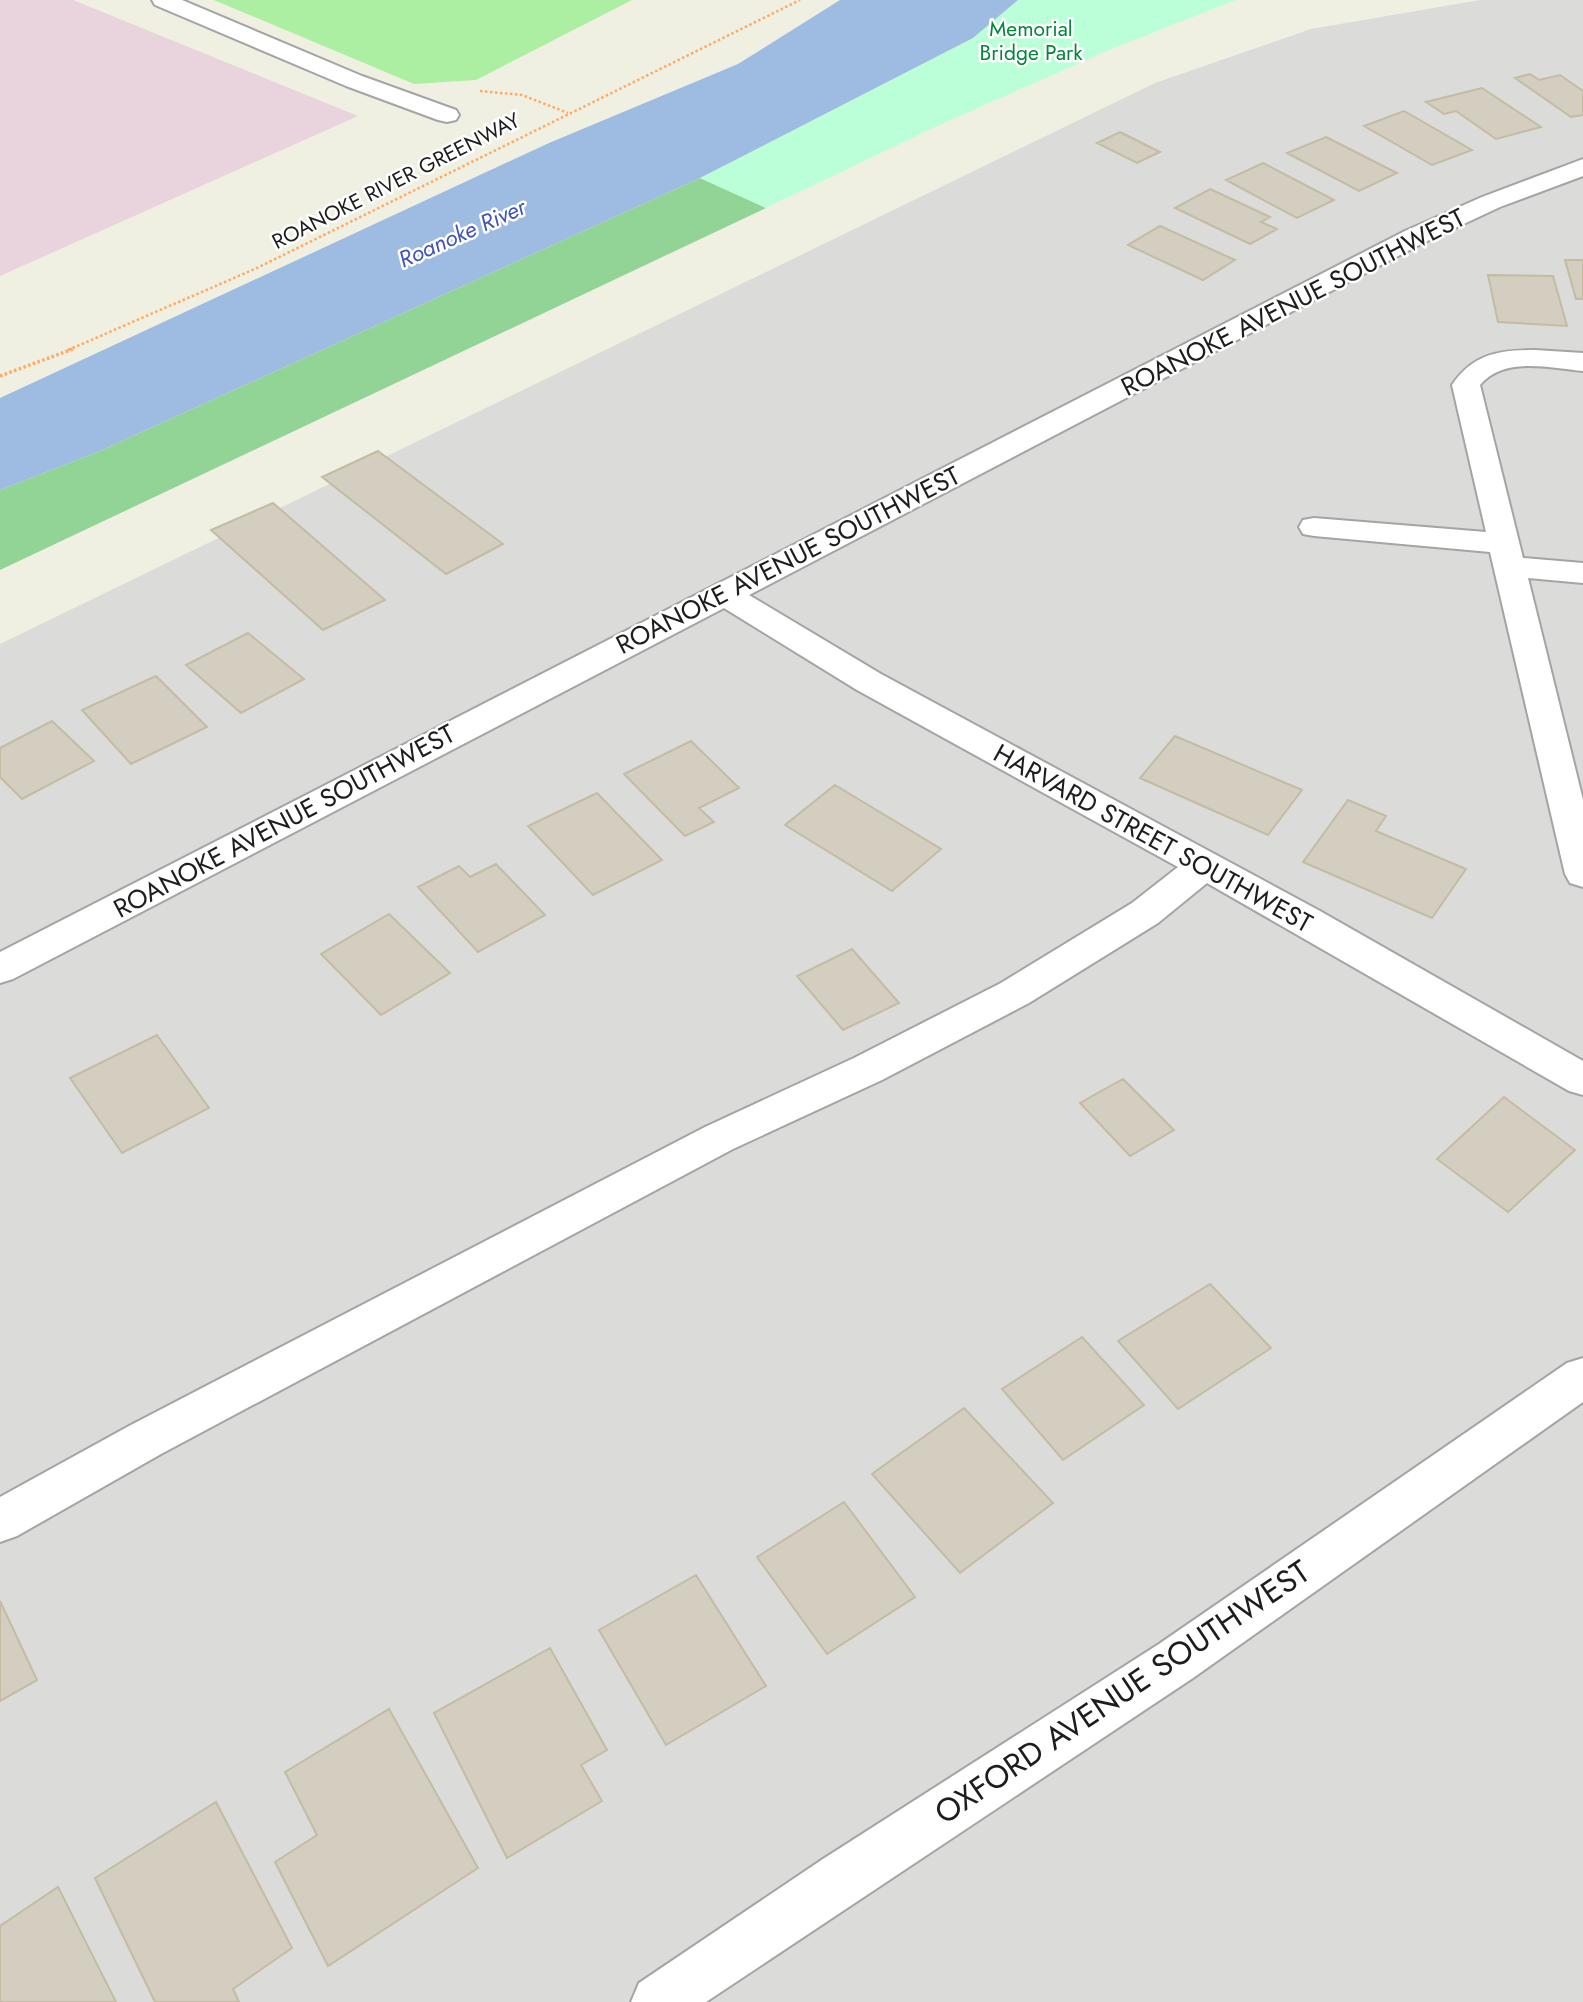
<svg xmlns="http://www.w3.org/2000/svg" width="1583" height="2002" font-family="Jost,sans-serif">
	<rect width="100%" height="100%" fill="#eff0e2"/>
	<!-- residential -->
	<path fill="#dbdbda" d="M1480,0H1583V2002H0V644L1155,83L1311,29Z"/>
	<!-- industrial -->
	<path fill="#e9d3dd" d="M0,0H73L358,116L0,276Z"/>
	<!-- grass -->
	<path fill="#adefa2" d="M214,0H632L476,80L414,84Z"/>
	<!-- forest -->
	<path fill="#92d396" d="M700,178L766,208L0,570V490L100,451Z"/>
	<!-- park -->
	<path fill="#baffd7" d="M1018,0H1236L1109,50L933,128L766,208L700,178L973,38Z"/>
	<!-- water -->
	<path fill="#9ebbe2" d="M840,0H1018L973,38L700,178L100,451L0,490V398L549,143L738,64Z"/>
	<!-- building -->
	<path fill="#d3cebf" stroke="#c3bca3" stroke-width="2" d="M1530,74L1539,80L1560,75L1583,91V115L1571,117L1515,78Z
		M1482,88L1541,127L1496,139L1456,111L1444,114L1426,102Z
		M1404,111L1472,150L1432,165L1364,126Z
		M1120,132L1160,152L1137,163L1097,143Z
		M1326,137L1397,173L1359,191L1287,153Z
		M1263,163L1334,200L1297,218L1226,180Z
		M1210,189L1270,217L1261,222L1277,229L1250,244L1175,208Z
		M1160,226L1235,260L1203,280L1128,245Z
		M1565,260H1583V299H1576Z
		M1488,275L1553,276L1567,326L1498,322Z
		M378,451L503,544L446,574L322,477Z
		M273,503L385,600L323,630L211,530Z
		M248,633L304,679L241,713L186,665Z
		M156,676L207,727L131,764L82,710Z
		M52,721L94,761L22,799L0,777V748Z
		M1175,736L1302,790L1268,835L1140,778Z
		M691,741L739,788L699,808L714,822L685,836L624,774Z
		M835,785L941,849L892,891L785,825Z
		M597,793L662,860L593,895L528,826Z
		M1348,800L1386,816L1376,831L1466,869L1432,918L1303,862Z
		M496,864L545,915L478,952L418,887L459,866L470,877Z
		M389,914L450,973L381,1015L321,954Z
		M852,949L899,1003L843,1030L797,976Z
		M157,1035L209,1108L122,1153L70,1078Z
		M1123,1079L1174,1130L1130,1156L1080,1103Z
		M1504,1097L1575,1150L1508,1212L1437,1159Z
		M1210,1284L1271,1348L1178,1409L1118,1341Z
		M1082,1337L1144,1405L1063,1460L1002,1389Z
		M964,1408L1053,1503L960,1573L872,1474Z
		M844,1502L915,1597L827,1654L757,1557Z
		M696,1575L766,1686L666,1745L599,1630Z
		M0,1601L37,1680L0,1701Z
		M550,1648L607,1750L581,1765L602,1801L507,1858L434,1713Z
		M389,1709L478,1868L328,1966L275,1862L317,1835L285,1772Z
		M216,1802L292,1948L233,1989L239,2002H155L95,1878Z
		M58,1887L116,2002H0V1926Z"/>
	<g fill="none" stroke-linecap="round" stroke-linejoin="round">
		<defs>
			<path id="minor" d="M152,0H182L362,76L456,110L459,115L456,120L447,122L438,120L346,86L155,5Z
				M1583,159V176L1500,207L1423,243L749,595L881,674L1320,911L1583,1061V1095L1569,1091L1207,883L1158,923L1029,1003L882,1080L733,1149L161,1454L17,1536L0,1542V1497L129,1426L705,1127L854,1058L1001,983L1132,903L1178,867L857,690L724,608L13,979L0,983V952L1405,231L1482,197Z
				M1535,350L1583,353V371C1550,368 1504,356 1480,385L1523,558L1583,563V583L1528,578L1583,800V887L1570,883L1565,874L1490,552L1314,536L1303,534L1299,527L1303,520L1314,518L1486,532L1452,385C1473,354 1499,350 1535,350Z
				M1583,1358V1402L1193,1678L706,2002H631L639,1983L823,1859L1159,1644L1567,1363Z"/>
		</defs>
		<!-- minor casing -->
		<use href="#minor" stroke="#a4a4a4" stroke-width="4"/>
		<!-- path-far1 -->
		<path stroke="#ffa963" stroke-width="2.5" stroke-dasharray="2.5 2.5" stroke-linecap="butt" d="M480,91L522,95L568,113
			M68,350L257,268L800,0"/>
		<!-- path -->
		<path stroke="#ffa963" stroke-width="3.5" stroke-dasharray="2.5 2.5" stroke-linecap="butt" d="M0,376L73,349"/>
		<!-- minor -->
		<use href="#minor" fill="#fff" fill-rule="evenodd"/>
	</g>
	<g text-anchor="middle" stroke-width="5" stroke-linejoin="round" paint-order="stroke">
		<!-- far-park labels -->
		<g font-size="21" fill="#01863a" stroke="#fff">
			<text x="1031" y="36">Memorial<tspan x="1031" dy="24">Bridge Park</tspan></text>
		</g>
		<!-- far-street labels -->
		<g font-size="21" fill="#1d1d1d" stroke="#fff">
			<text transform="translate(396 181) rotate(-27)" y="7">ROANOKE RIVER GREENWAY</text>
		</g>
		<!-- far-water labels -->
		<g font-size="23" font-style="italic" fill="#4153b6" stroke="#fff">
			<text transform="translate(462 233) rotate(-24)" y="8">Roanoke River</text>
		</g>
		<!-- street labels -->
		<g font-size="26" fill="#1d1d1d" stroke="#fff">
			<text transform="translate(1293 302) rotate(-27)" y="9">ROANOKE AVENUE SOUTHWEST</text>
			<text transform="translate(788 560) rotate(-27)" y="9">ROANOKE AVENUE SOUTHWEST</text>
			<text transform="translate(284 821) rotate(-28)" y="9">ROANOKE AVENUE SOUTHWEST</text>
			<text transform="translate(1153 838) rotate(29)" y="9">HARVARD STREET SOUTHWEST</text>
		</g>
		<!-- near-street labels -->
		<g font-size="32" fill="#1d1d1d" stroke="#fff">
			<text transform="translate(1122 1692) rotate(-34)" y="11">OXFORD AVENUE SOUTHWEST</text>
		</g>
	</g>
</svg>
